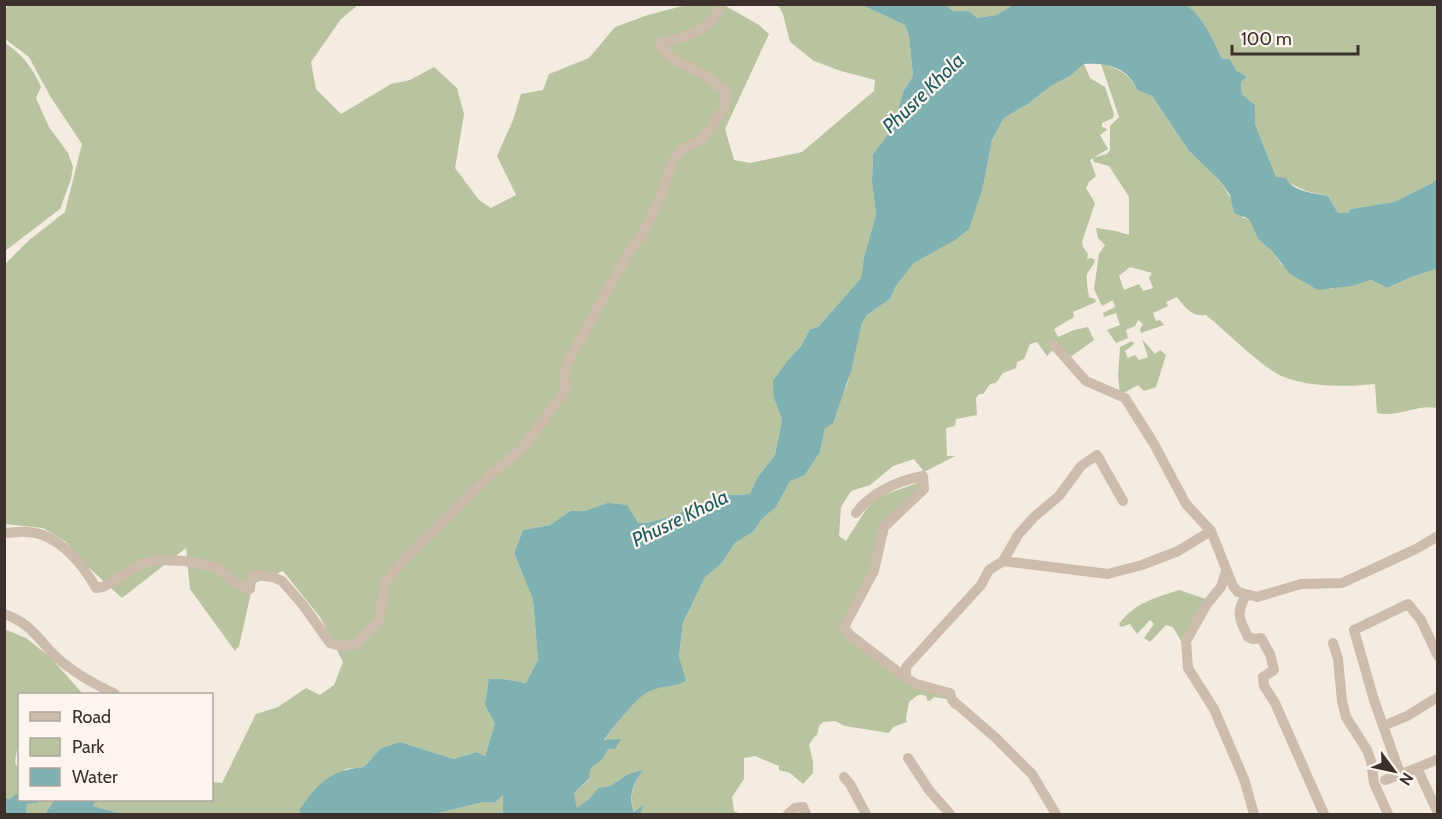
<svg xmlns="http://www.w3.org/2000/svg" width="1442" height="819" font-family="Cabin,sans-serif">
	<rect width="100%" height="100%" fill="#f4ebe1"/>
	<!-- green -->
	<path fill="#b8c4a0" fill-rule="evenodd" d="M8,5H358L341,19L311,62L316,89L341,114L391,84L410,80L434,67L457,88L464,114L455,168L479,200L491,208L516,195L497,156L513,120L521,94L543,90L549,74L589,58L615,27L648,15L686,5H724L759,25L769,34L725,129L734,160L750,163L802,152L874,91L875,80L841,71L814,61L790,42L783,14L778,5H862L905,25L909,36L913,76L903,92L893,128L873,154L872,183L876,215L864,257L861,278L818,327L810,329L801,346L789,359L774,398L782,420L775,455L757,478L750,494L713,496L702,505L666,518L646,523H638L607,503L584,511H570L550,525L523,530L514,553L533,600L538,660L526,683L503,679L485,705L495,724L485,756L475,752L454,759L400,742L381,748L364,767L346,769L299,810L301,814H118V813L93,806L96,800H212V782L222,783L256,714L278,707L306,688L320,695L334,685L343,662L320,617L283,571L253,584L239,646L235,651L190,589L186,548L122,598L85,564L66,542L43,528L5,524V264L28,241L65,212L82,144L50,96L29,57L5,39V11Z
		M945,5H1013L996,15L977,18L969,11L953,12Z
		M1183,5H1437V178L1432,183L1394,202L1352,209L1348,213H1338L1328,196L1306,191L1276,177L1255,124V105L1242,94L1241,82L1247,77L1236,70L1230,59H1222C1214,42 1201,11 1183,5Z
		M5,43C23,55 32,67 41,87L36,98L49,127L68,153L73,167L71,179L60,209L5,251Z
		M1084,64L1090,78L1105,87L1114,114L1113,118L1102,123V127L1106,128L1107,130L1100,135L1108,149L1090,160L1096,176L1089,182L1086,188L1095,203L1082,242L1083,247L1088,254L1087,259L1091,258L1095,260C1094,266 1088,270 1087,275C1086,278 1088,292 1089,297L1095,299L1096,302L1073,312L1074,317L1054,329L1058,337L1074,330L1088,327L1094,340L1069,358L1054,349L1047,356L1037,342L1030,344L1024,359L1017,362L1016,368L1003,373L996,383L990,384L983,394H979L976,398L977,415L956,419L955,426L946,428L947,456H955L924,472L914,459L893,466L870,485L851,491L841,507L839,536L846,541L865,511L878,497L920,482L919,492L883,526L871,575L840,626L873,658L946,696L956,710L951,707L947,699L934,697L930,701L927,700L926,696C917,692 915,698 909,702L906,718L907,722L893,727L889,733L845,726L835,721L823,722L819,726L817,735L814,737L809,745L813,762V773L803,784L790,773L779,770V766L755,756L744,758V779L732,797L734,811L740,814H641L642,806L634,812C629,796 633,785 642,771L628,774L610,786L598,788L589,799L577,809L574,793L590,779L588,774L591,768L602,760L608,748L604,741C613,728 636,697 649,691C663,684 673,689 685,681L679,656L683,623L705,577L721,564L735,543L753,532L762,519L776,507L790,480L805,475L820,452L825,428L847,385L862,323L867,315L890,299L896,286L914,263L928,255L983,187L992,140L1004,118L1028,104L1051,86L1070,76Z
		M1101,64C1117,67 1131,75 1137,90L1152,96L1189,151L1220,181L1243,218L1249,219L1258,239L1272,251L1282,265L1330,289L1371,280L1387,288L1414,276L1437,269V408C1417,404 1397,418 1377,413L1375,384C1346,387 1300,388 1274,372C1250,356 1229,334 1206,315C1192,317 1185,308 1177,297L1166,302L1168,306L1153,313L1156,321L1160,320L1164,325L1141,333L1140,329L1143,324L1138,320L1135,326L1126,330L1128,338L1116,343L1107,330L1120,325L1116,313L1104,317L1103,313L1115,307L1113,300L1102,306L1094,289L1099,254L1105,245L1098,238L1096,228L1116,231L1129,235V197L1109,166L1094,162L1093,158L1107,154L1110,150V126L1119,117ZM1130,267L1152,273L1149,278L1153,288L1143,291L1139,284L1124,290L1119,276Z
		M1142,339L1155,354L1160,350L1166,355L1156,387L1144,391L1138,385L1120,395L1118,376L1120,347L1132,341L1134,344L1125,351L1128,358L1135,355L1139,360L1148,357Z
		M1179,590L1206,599L1181,641L1173,627L1166,625L1150,642L1144,638L1154,624L1150,620L1137,634L1130,624L1121,627L1119,624C1134,603 1155,598 1179,590Z
		M4,629L26,638L50,657L83,694H20L19,747L17,750L15,762L19,770V794L10,799H4Z
		M504,794L503,814H434L484,802L495,803Z
		M40,800H54L45,814H26L27,804L38,803Z"/>
	<!-- water -->
	<path fill="#7fb0b2" d="M862,5H945L953,11H969L977,18L996,15L1013,5L1183,4C1201,11 1214,42 1222,59H1230L1236,70L1247,77L1241,82L1242,94L1255,105V124L1276,177L1286,178C1292,192 1315,193 1328,196L1338,213H1348L1351,209L1394,202L1432,183L1437,178V269L1414,276L1387,288L1371,280L1351,286L1318,290L1290,274L1272,251L1258,239L1249,219L1234,213L1230,195L1220,181L1189,151L1152,96L1137,90C1128,67 1107,63 1084,64L1070,76L1051,86L1028,104L1004,118L992,140L983,187L969,229L955,240L914,263L896,286L890,299L867,315L862,323L851,371L833,423L825,428L820,452L805,475L790,481L776,507L762,519L753,532L735,543L721,564L705,577L683,623L679,656L686,681C674,688 662,685 650,691C637,696 613,728 604,740L621,739L615,749H608L602,760L591,768L589,774L590,778L574,793L577,808L589,799L598,788L610,786L628,774L643,770C633,784 628,796 634,812L643,805L641,814H503V795L495,803L484,802L434,814H301L299,810C320,782 328,771 364,767L381,748L400,742L454,759L476,752L485,756L495,724L485,705L489,679H503L526,683L538,660L533,600L514,553L523,530L550,525L570,511H584L607,503L627,505L638,523H646L666,518L701,505L713,496L750,494L757,478L775,455L782,420L774,398L773,381L789,359L801,346L810,329L818,327L861,278L864,257L876,215L872,183L873,154L893,128L903,92L913,76L909,36L905,25Z
		M16,794H19L20,800H40L38,803L27,804L26,814H5V799H10Z
		M54,800H96L93,806L118,813V814H45Z"/>
	<g fill="none" stroke-linecap="round" stroke-linejoin="round">
		<!-- minor -->
		<path stroke="#cdbbac" stroke-width="10" d="M1054,345L1086,381L1125,398L1154,444L1186,504L1211,531L1233,586L1238,592L1257,597L1301,584L1342,583L1416,549L1438,536
			M856,513C871,493 899,480 923,476L924,489L884,527L874,571L844,627L850,635L906,678
			M4,533C12,533 21,531 28,532C58,534 82,563 96,588L103,587L143,563L161,560L185,561L217,567L235,583L250,589L251,579L256,575L273,577L282,581L303,605L330,643L340,646L355,645L379,620L385,583L399,565L491,474L522,449L567,388L563,378L567,363L626,257L643,233L660,197L671,164L681,150L700,140L711,127L725,107L726,92L705,75L673,59L659,46L661,42C677,40 703,32 714,18C716,15 718,9 720,4
			M1003,561L1018,535L1034,517L1059,496L1081,466L1097,455L1123,501
			M1226,571L1221,587L1207,604L1186,641L1188,668L1214,709L1244,779L1254,814
			M1246,596C1235,612 1240,621 1248,637L1253,639L1261,638L1270,654L1274,670L1263,677L1264,686L1275,703L1324,814
			M4,614C34,624 40,644 62,662C78,675 96,685 115,694
			M1333,643L1338,659L1342,701L1346,717L1367,750L1371,761L1374,783L1388,814
			M1438,656L1421,620L1408,604L1354,630L1374,700L1398,768L1402,774L1417,768L1438,813
			M1383,726L1407,716L1438,697
			M908,758L929,790L950,814
			M1417,768L1438,759
			M844,777L850,784L866,814
			M1385,780L1402,774
			M788,814L795,808L803,807L806,814
			M1056,814L1032,774L997,739L952,700L950,693L916,684L906,678V667L981,585L989,570L1003,561L1108,574L1142,565L1178,551L1211,531"/>
	</g>
	<g text-anchor="middle" stroke-width="4.5" stroke-linejoin="round" paint-order="stroke">
		<!-- water labels -->
		<g font-size="20" font-style="italic" fill="#1f5a5e" stroke="#fbf5ee">
			<text transform="translate(923 93) rotate(-44)" y="7">Phusre Khola</text>
			<text transform="translate(680 518) rotate(-26)" y="7">Phusre Khola</text>
		</g>
	</g>
	<!-- border -->
	<rect width="1442" height="819" fill="none" stroke="#3b302b" stroke-width="12"/>
	<!-- legend -->
	<rect x="18" y="693" width="195" height="108" fill="#fbf5ee" stroke="#aea6a0" stroke-width="1.5"/>
	<rect x="30" y="712" width="30" height="9" fill="#cdbbac" stroke="#aea6a0" stroke-width="1.5"/>
	<text x="72" y="723" font-size="18" fill="#3b302b">Road</text>
	<rect x="30" y="738" width="30" height="18" fill="#b8c4a0" stroke="#aea6a0" stroke-width="1.5"/>
	<text x="72" y="753" font-size="18" fill="#3b302b">Park</text>
	<rect x="30" y="768" width="30" height="18" fill="#7fb0b2" stroke="#aea6a0" stroke-width="1.5"/>
	<text x="72" y="783" font-size="18" fill="#3b302b">Water</text>
	<!-- north arrow -->
	<g transform="translate(1394 771) rotate(123)" stroke="#fbf5ee" stroke-width="4.5" paint-order="stroke">
	<path d="M0-4.5L10 22L0 15L-10 22Z" fill="#3b302b"/>
	<text y="-9" font-size="16" font-weight="bold" text-anchor="middle" fill="#3b302b">N</text>
	</g>
	<!-- scale -->
	<path d="M1232 45v9h126v-9" fill="none" stroke="#3b302b" stroke-width="3"/>
	<text x="1241" y="45" font-size="18" fill="#3b302b" stroke="#fbf5ee" stroke-width="4.5" paint-order="stroke">100 m</text>
</svg>
